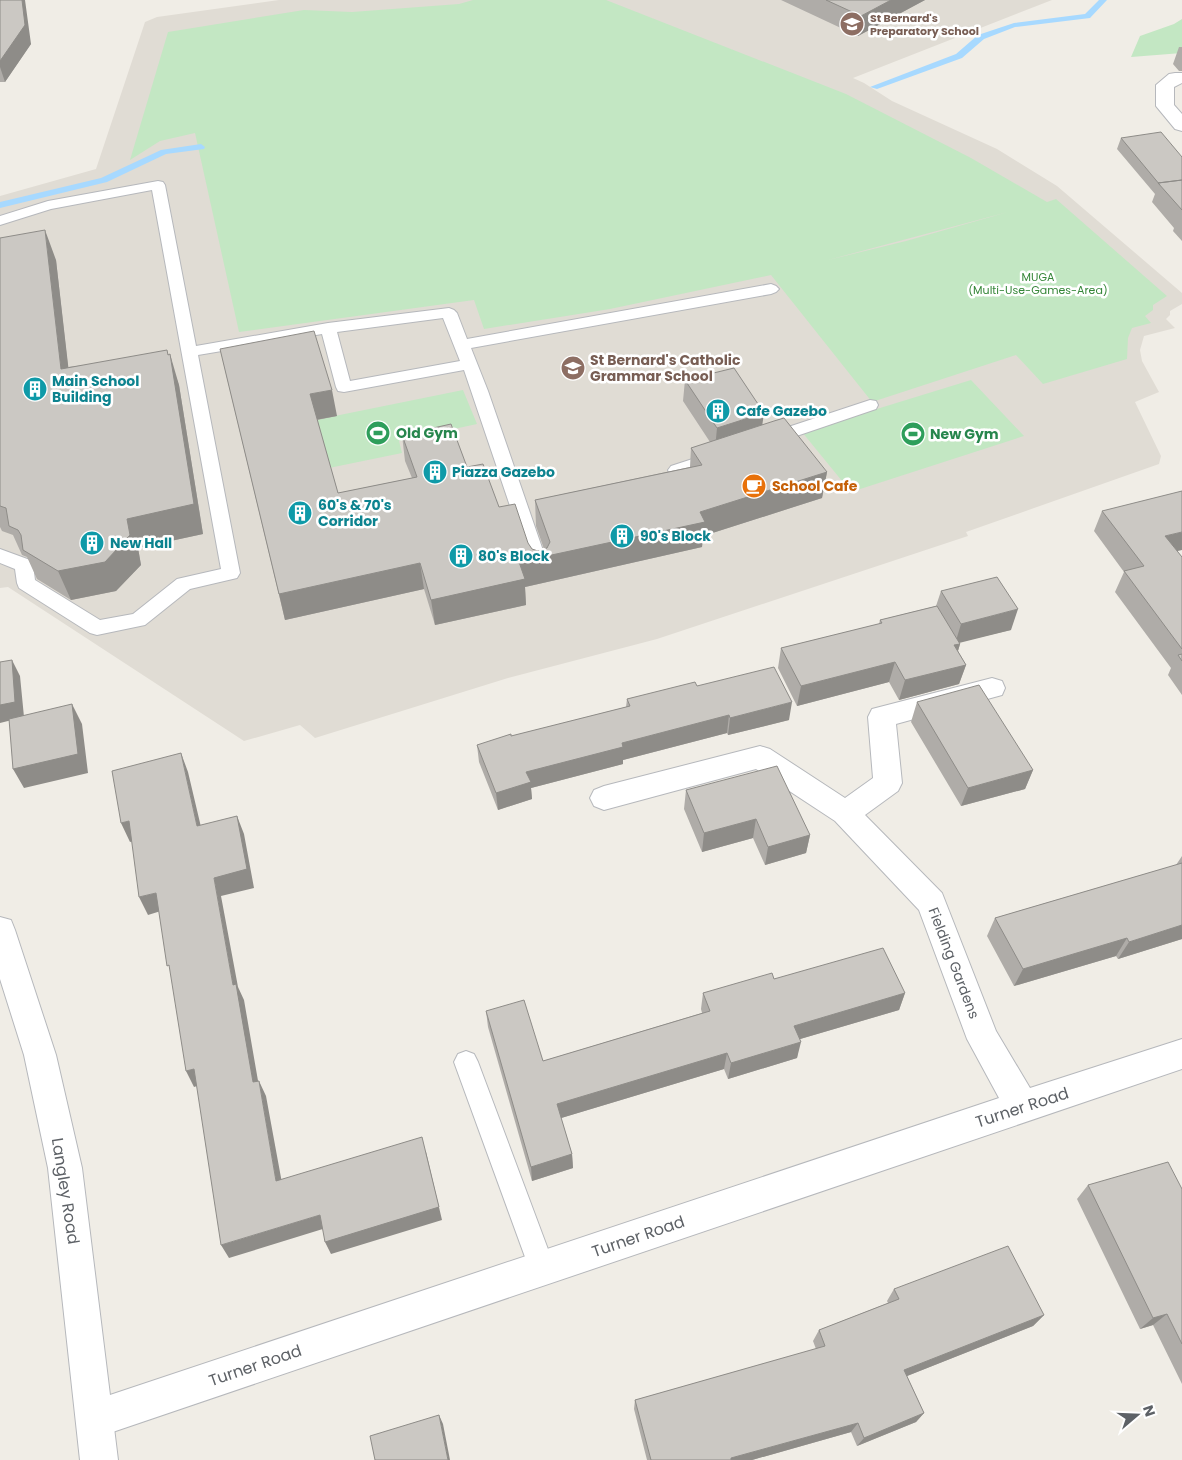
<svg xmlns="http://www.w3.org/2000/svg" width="1182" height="1460" font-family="Poppins,sans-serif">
	<rect width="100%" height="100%" fill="#f0ede6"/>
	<!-- education -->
	<path fill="#e0dcd4" d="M279,0H1052L853,78L864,83L892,101L997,149L1057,186L1182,293V304L1170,311V315L1166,319L1175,328L1144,336L1140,350L1142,361L1159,392L1135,402L1161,456L1159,464L966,532L968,536L657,639L508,678L315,738L300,725L244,741L8,587L0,588V196L96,169L145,22L157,17Z"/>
	<!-- green -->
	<path fill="#c3e7c3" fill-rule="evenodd" d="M473,0H606L846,94L971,158L1047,202L1056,199L1167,296L1153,305V310L1145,316L1151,323L1132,328L1128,338L1127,359L1043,384L1016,355L872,402L771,275L610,309L484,329L474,300L239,332L195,133L160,141L130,160L168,32L304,10L352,12L459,4ZM1008,212L906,241L828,260Z
		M1182,19V53L1131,57L1140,36L1174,24Z
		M971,380L1024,436L851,492L802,432Z
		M463,390L477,424L399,441L402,453L329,468L315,420Z"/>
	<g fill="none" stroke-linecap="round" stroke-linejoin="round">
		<!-- stream -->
		<path fill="#a7d9ff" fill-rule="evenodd" d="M1099,0H1107L1090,18L1015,27L984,39L962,58L877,89L870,87L956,54L978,35L1014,23L1085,14Z
			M201,144L205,147L204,149L166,154L107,182L0,208V202L101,178L161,150Z"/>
		<defs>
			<path id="service" d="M158,181L163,182L165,185L196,346L328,323L449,308L454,310L457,313L467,339L771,284L776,286L779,289L776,292L771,294L471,348L488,391L549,568L546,573L540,575L534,573L531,568L464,370L344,392L338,391L336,387L322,334L198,355L240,573L237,578L190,589L145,625L97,635L90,633L19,588L17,583L15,569L0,563V549L30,560L33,565L35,580L100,620L133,614L177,579L221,569L152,190L51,209L0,225V216L48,201ZM443,318L460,361L350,381L337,332Z
				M870,400L876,401L878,405L876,409L770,445L764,443L762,439L764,435Z
				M714,452L720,454L723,458L720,462L687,473L689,479L686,483L668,488L662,486L659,482L662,478L670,475L668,470L671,466Z
				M466,1051L474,1054L478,1062L555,1268L551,1277L542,1281L533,1277L529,1268L454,1062L458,1054Z"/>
			<path id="minor" d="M1175,73H1182V83L1174,87V105L1182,114V131L1175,129L1156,106V85L1169,74Z
				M992,678L1002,681L1005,688L1002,695L896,724L902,783L898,791L865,815L942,893L996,1031L1030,1088L1182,1039V1069L95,1438L82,1432L76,1419L82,1406L95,1400L999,1098L967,1039L919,910L835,821L756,769L604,810L594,806L590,798L594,790L604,786L760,746L770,749L845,798L873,778L868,717L872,709Z"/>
			<path id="tertiary" d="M0,917L11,920L15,930L56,1055L82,1168L118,1460H80L48,1168L24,1055L0,979Z"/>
		</defs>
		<!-- service casing -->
		<use href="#service" stroke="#b6b8bc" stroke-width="2"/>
		<!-- minor casing -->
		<use href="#minor" stroke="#b6b8bc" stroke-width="2"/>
		<!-- tertiary casing -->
		<use href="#tertiary" stroke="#b6b8bc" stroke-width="2"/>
		<!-- service -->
		<use href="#service" fill="#fff" fill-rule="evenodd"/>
		<!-- minor -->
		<use href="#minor" fill="#fff" fill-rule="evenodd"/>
		<!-- tertiary -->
		<use href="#tertiary" fill="#fff" fill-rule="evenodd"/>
	</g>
	<!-- wall -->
	<path fill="#afaca8" d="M0,0L31,44L5,82H0Z
		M781,0H925L858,36Z
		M1179,47H1182V71H1179L1173,64Z
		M1121,138L1182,157V241L1173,231L1174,228L1152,202L1155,194L1117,149Z
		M0,238L56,260L68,367L168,355L179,385L203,534L138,548L141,565L116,591L71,600L37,579L27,557L22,555L13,535L2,531L0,527Z
		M220,349L337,416L317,420L338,493L412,478L405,461L402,435L467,467L532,549L538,551L544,549L536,526L535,500L690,467L691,448L710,442L683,401L685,380L762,424L827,472L822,498L703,536L702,547L525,587L526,605L435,625L424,589L285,620Z
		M1102,511L1177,551L1182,557V695L1168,675L1171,668L1115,592L1124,572L1094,531Z
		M941,591L1011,630L959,642L960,644L958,651L966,665L959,684L899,700L889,682L797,706L778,668L781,648L879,624L880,620L936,606Z
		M697,686L789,720L728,735L727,733L623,760V764L531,788L532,799L498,810L479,762L477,745L626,707L627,699Z
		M917,702L1033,770L1025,789L961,806L911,722Z
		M686,790L810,835L806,853L765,865L753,838L702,852L684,809Z
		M1182,856V939L1118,959L1116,956L1014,986L987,936L995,918L1176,865Z
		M774,979L905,993L899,1010L800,1039L797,1058L728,1079L724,1069L561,1118L572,1154L573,1168L532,1181L488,1027L486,1011L543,1061L702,1013L701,1009L703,993Z
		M1088,1185L1182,1189V1384L1153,1325L1140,1329L1077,1199Z
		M894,1289L1044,1315L1033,1326L907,1376L924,1413L916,1422L857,1446L851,1432L752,1460H647L634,1409L635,1400L816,1349L813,1341L819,1330L888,1303L887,1301Z"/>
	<!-- shaded-wall -->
	<path fill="#8e8c88" d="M22,0H25L31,44L5,82L0,67V61Z
		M891,0H925L858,36L861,16Z
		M45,230L56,260L72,399L61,369Z
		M167,350L173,373L170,354L179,385L203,534L138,548L141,565L116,591L71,600L58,571L127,519L168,355Z
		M332,390L337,416L315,420L310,394Z
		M764,413L761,434L715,449L717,428Z
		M827,472L822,498L703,536L702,547L525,587L526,605L435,625L431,600L519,562L700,512Z
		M1182,532V550L1156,556L1165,536Z
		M420,563L424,589L285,620L279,594Z
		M1018,609L1011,630L955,644L961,624Z
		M960,644L954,664V645Z
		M12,660L20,676L24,717L0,723V705Z
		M895,662L889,682L797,706L801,686Z
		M966,665L959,684L899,700L905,680Z
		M792,702L789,720L728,735L730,718Z
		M72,704L82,724L88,773L24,788L13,769Z
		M729,715L727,733L623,760V764L531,788L532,799L498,810L496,793L526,772L622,743Z
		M181,753L188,772L205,844L197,826Z
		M1033,770L1025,789L961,806L968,788Z
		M237,816L244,834L254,888L221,896L238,987L244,1000L261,1098L253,1082L233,985L214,878Z
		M756,819L753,838L702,852L704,833Z
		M129,821L138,840L130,842L121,823Z
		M810,835L806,853L765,865L768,847Z
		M156,893L164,910L148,915L139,897Z
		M1182,925V939L1118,959L1129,942Z
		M1127,938L1116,956L1014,986L1023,969Z
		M905,993L899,1010L790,1042L794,1026Z
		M801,1042L797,1058L728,1079L731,1063Z
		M727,1053L724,1069L558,1119L557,1104Z
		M194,1069L203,1084L194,1087L186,1071Z
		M259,1081L266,1096L284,1194L276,1181Z
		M426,1152L442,1220L331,1254L325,1242Z
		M572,1154L573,1168L532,1181L531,1167Z
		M320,1215L326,1228L229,1258L221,1245Z
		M1167,1314L1153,1325L1140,1329L1153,1318Z
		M1044,1315L1033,1326L897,1380L904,1370Z
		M924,1413L916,1422L857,1446L864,1438Z
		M439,1415L443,1424L450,1460H448Z
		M858,1423L851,1432L752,1460H730L731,1458Z"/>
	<!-- building -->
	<path fill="#cbc8c3" stroke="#8e8c88" d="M0,0H22L25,25L0,61Z
		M826,0H891L861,16Z
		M1161,132L1182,157V180L1158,183L1160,185L1121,138Z
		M1182,180V210L1158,183Z
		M45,230L61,369L167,350L168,355L170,354L194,504L127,519L130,535L105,562L58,571L23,550L21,535L18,530L9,526L6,508L0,506V238Z
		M314,331L332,390L310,394L338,493L417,477L402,435L451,424L467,467L483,464L499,507L515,504L528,543L532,549L538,551L547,548L550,542L535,500L702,465L691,448L774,421L784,418L827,472L700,512L705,522L519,562L525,579L431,600L420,563L279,594L220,349Z
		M734,368L764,413L717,428L685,380Z
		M1182,491V532L1165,536L1182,557V649L1124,571L1144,566L1102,511Z
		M997,577L1018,609L961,624L941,591Z
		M937,606L960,644L954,645L966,665L905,680L895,662L801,686L781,648L882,623L880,620Z
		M1182,654V661L1178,655Z
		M12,660L15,702L0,705V662Z
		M774,667L792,702L730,718L729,715L622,743L623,747L526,772L531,782L496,793L477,745L511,734V736L630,706L627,699L695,682L697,686Z
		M979,685L1033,770L968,788L917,702Z
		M72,704L78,754L13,769L9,719Z
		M181,753L197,826L237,816L247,869L214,878L233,985L236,984L253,1082L259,1081L276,1181L422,1137L439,1207L325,1242L320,1215L221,1245L194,1069L186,1071L169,965L167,966L156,893L139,897L129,821L121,823L112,771Z
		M777,766L810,835L768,847L756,819L704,833L686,790Z
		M1182,863V925L1129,942L1127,938L1023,969L995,918Z
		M883,948L905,993L794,1026L801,1042L731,1063L727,1053L557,1104L572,1154L531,1167L486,1011L524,1000L543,1061L710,1011L703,993L772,973L774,979Z
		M1168,1162L1182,1189V1344L1167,1314L1153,1318L1088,1185Z
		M1008,1246L1044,1315L904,1370L924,1413L864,1438L858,1423L731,1458V1460H651L635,1400L825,1346L819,1330L899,1299L894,1289Z
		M439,1415L448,1460H375L370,1436Z"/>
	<!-- icons -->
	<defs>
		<symbol id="school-disc" viewBox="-11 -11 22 22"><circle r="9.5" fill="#8d6e63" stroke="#fff"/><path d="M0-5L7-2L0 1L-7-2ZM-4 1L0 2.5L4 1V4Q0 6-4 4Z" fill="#fff"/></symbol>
		<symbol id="building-disc" viewBox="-11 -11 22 22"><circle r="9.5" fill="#0f9aa8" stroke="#fff"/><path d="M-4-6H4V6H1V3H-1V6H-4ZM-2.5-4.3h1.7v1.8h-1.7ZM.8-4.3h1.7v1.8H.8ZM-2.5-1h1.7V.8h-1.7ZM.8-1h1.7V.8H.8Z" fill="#fff"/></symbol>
		<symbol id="stadium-disc" viewBox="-11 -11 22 22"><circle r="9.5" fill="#2e9e5b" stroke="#fff"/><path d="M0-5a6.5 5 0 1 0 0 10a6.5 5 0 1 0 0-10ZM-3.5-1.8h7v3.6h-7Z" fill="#fff"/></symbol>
		<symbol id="cafe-disc" viewBox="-11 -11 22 22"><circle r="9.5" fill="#e8710a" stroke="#fff"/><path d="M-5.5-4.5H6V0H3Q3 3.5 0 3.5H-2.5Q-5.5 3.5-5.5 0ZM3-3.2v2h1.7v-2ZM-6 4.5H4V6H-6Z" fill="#fff"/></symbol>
	</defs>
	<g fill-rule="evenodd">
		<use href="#school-disc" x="838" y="10" width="28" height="28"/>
		<use href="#school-disc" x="559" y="354" width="28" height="28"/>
		<use href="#building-disc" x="21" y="375" width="28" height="28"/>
		<use href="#building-disc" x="704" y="397" width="28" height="28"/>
		<use href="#stadium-disc" x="364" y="419" width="28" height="28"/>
		<use href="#stadium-disc" x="899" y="420" width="28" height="28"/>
		<use href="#building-disc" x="421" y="458" width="28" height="28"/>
		<use href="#cafe-disc" x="740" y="472" width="28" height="28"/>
		<use href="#building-disc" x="286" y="499" width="28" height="28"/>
		<use href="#building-disc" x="608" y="522" width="28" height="28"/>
		<use href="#building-disc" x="78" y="529" width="28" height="28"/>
		<use href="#building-disc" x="447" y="542" width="28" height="28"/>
	</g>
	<g text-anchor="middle" stroke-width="5" stroke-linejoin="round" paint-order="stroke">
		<!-- far-education labels -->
		<g font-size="11" font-weight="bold" fill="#785e54" stroke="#fff" text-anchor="start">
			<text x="870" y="22">St Bernard's<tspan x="870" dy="13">Preparatory School</tspan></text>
		</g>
		<!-- far-park labels -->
		<g font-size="11" fill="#358638" stroke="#fff">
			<text x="1038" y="281">MUGA<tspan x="1038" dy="13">(Multi-Use-Games-Area)</tspan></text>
		</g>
		<!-- education labels -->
		<g font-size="14" font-weight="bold" fill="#785e54" stroke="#fff" text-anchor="start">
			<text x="590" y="365">St Bernard's Catholic<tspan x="590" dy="16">Grammar School</tspan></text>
		</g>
		<!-- culture labels -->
		<g font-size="14" font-weight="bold" fill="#0d838f" stroke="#fff" text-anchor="start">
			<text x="52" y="386">Main School<tspan x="52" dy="16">Building</tspan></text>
			<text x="736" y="416">Cafe Gazebo</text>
			<text x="452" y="477">Piazza Gazebo</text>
			<text x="318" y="510">60's &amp; 70's<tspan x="318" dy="16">Corridor</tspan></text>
			<text x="640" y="541">90's Block</text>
			<text x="110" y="548">New Hall</text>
			<text x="478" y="561">80's Block</text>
		</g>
		<!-- leisure labels -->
		<g font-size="14" font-weight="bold" fill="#27864d" stroke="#fff" text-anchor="start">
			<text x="396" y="438">Old Gym</text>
			<text x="930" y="439">New Gym</text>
		</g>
		<!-- food labels -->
		<g font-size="14" font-weight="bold" fill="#c56008" stroke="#fff" text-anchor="start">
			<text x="772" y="491">School Cafe</text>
		</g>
		<!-- street labels -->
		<g font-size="14" fill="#5d6166" stroke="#fff">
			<text transform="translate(954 963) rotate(69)" y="5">Fielding Gardens</text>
		</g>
		<!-- near-street labels -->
		<g font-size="16" fill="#5d6166" stroke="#fff">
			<text transform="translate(1022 1107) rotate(-18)" y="6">Turner Road</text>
			<text transform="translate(66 1191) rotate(81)" y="6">Langley Road</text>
			<text transform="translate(638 1236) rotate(-19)" y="6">Turner Road</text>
			<text transform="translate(255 1365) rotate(-19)" y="6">Turner Road</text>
		</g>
	</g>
	<!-- north arrow -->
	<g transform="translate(1137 1415) rotate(71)" stroke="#ffffff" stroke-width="4" paint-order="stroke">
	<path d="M0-4L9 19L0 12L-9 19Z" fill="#5d6166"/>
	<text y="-8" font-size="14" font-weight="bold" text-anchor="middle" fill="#5d6166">N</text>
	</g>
</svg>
